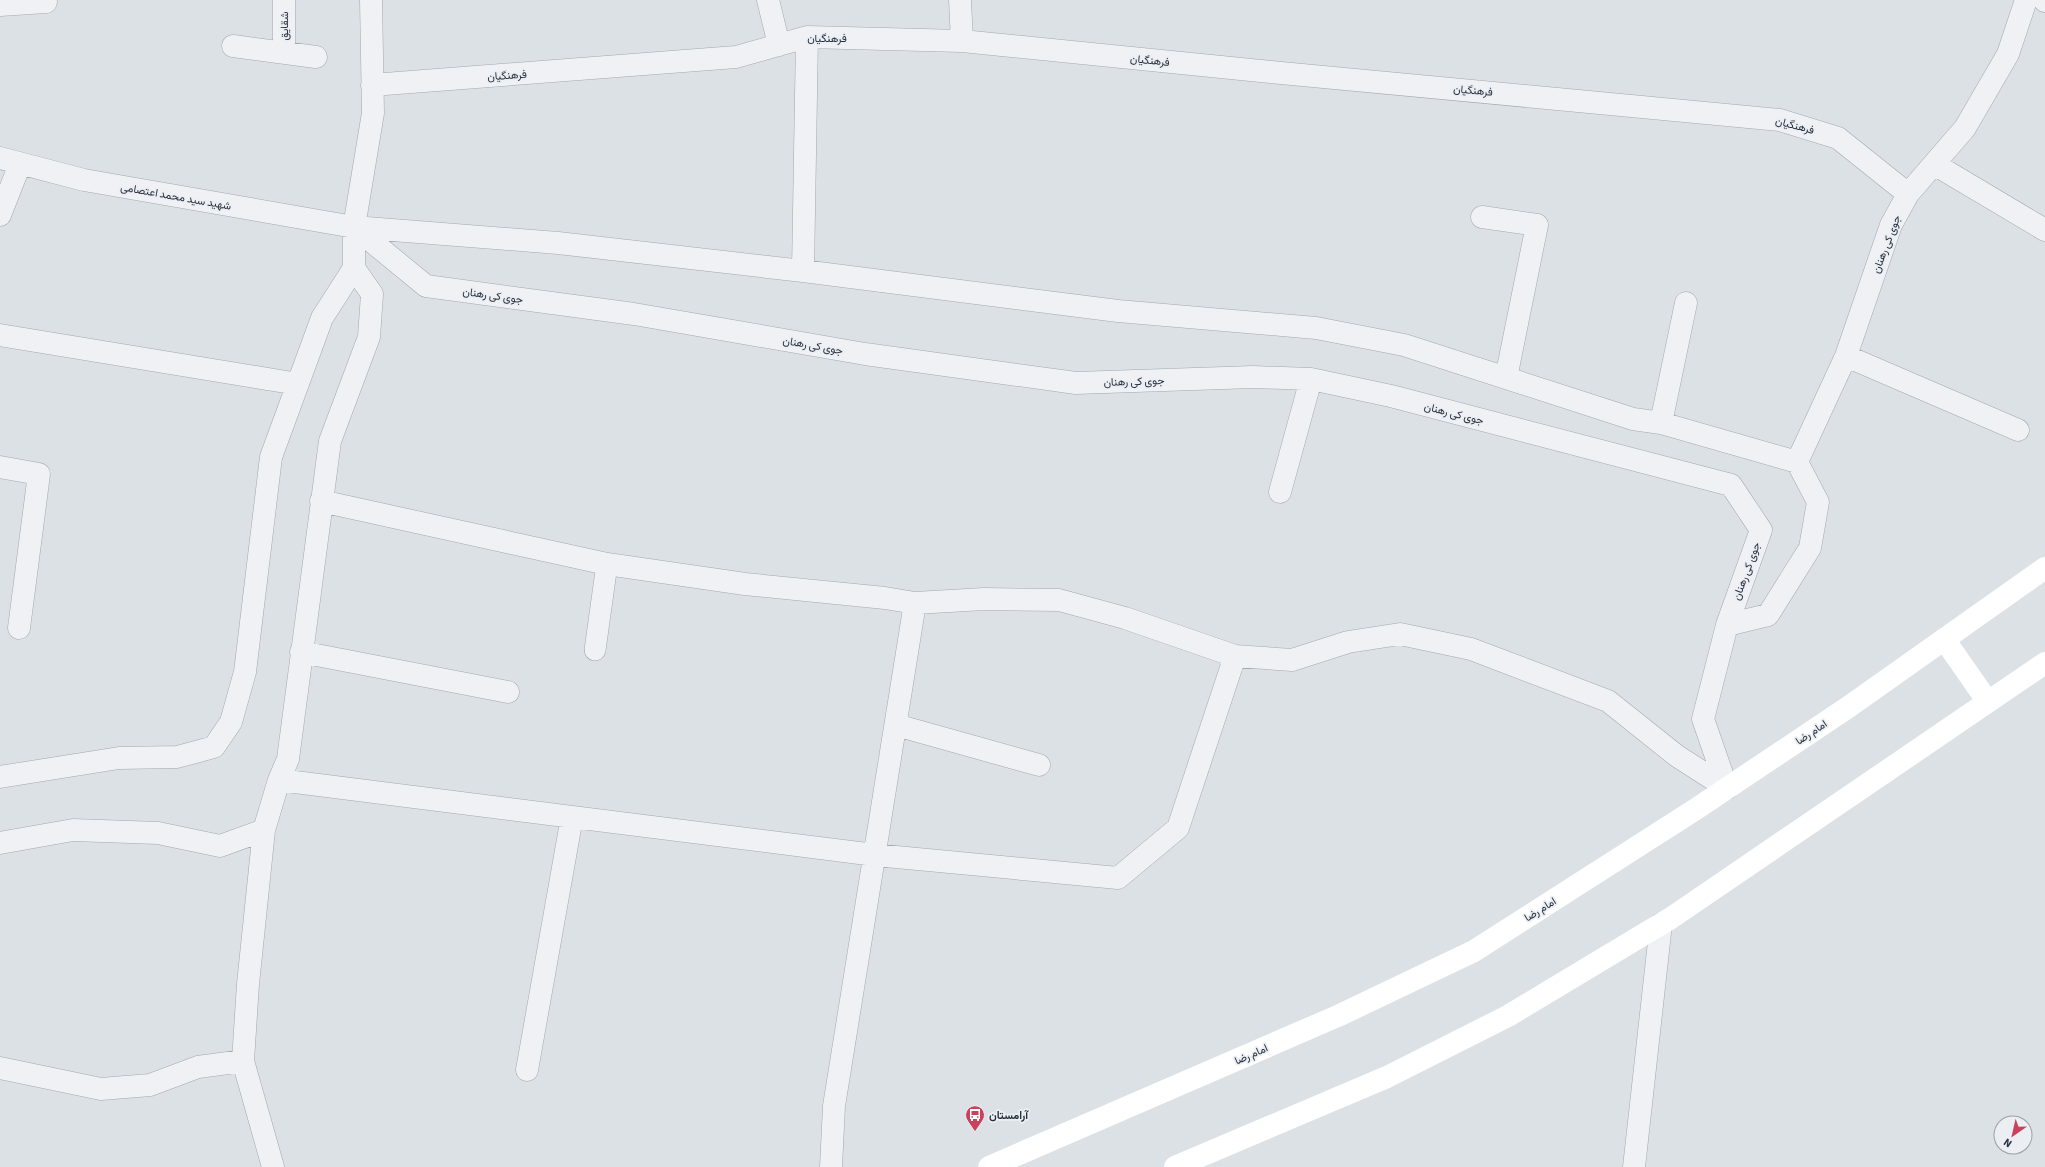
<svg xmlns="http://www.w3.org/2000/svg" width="2045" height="1167" font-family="'Source Sans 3',Vazirmatn,sans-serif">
	<rect width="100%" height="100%" fill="#dce1e6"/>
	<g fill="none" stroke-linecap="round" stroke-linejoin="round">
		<defs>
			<path id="service" d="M595,650L607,564"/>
			<path id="minor" d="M768,0L779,45
				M960,0L962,41
				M2044,0L2045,1
				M0,5L46,2
				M233,46L316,57
				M284,52V0
				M372,85L736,57L807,37L962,41L1281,73L1780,120L1838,138L1908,194
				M0,158L84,180L354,227L558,243L803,271L1118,311L1316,328L1404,345L1633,419L1661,423L1797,462L1818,502L1810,548L1768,615L1727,625
				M1934,164L2045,230
				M0,215L20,164
				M1482,217L1537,225L1506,378
				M354,227L426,286L634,314L865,354L1076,383L1253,377L1311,379L1391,396L1731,485L1761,530L1727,625L1703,719L1727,788
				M803,271L807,37
				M0,335L298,384
				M1846,356L2018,430
				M1661,423L1686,303
				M1797,462L1846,356L1891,225L1908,194L1965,128L2008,54L2026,0
				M0,467L39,474L19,628
				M1280,492L1311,379
				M321,501L607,564L745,584L885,598L915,603L984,599L1059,600L1125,618L1235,656L1292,660L1348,642L1400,634L1471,649L1608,701L1677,756L1727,788
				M301,652L508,692
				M896,725L1039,765
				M0,777L119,758L177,757L214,747L231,722L245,672L271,457L322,318L354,268V227L373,113L371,0
				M279,780L875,855L1118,878L1178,828L1235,656
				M264,830L248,984L243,1061L273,1167
				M0,843L73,830L158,833L220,846L264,830L279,780L288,759L330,441L369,337L372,294L354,268
				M0,1068L101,1089L150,1085L198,1067L243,1061
				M527,1070L572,817
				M831,1167L834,1106L915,603
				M1634,1167L1661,924"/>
		</defs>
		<!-- service casing -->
		<use href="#service" stroke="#a2a8b0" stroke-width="22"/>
		<!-- minor casing -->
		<use href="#minor" stroke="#a2a8b0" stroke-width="23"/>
		<!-- service -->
		<use href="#service" stroke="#eff1f5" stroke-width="21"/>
		<!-- minor -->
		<use href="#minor" stroke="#eff1f5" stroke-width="22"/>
		<!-- secondary -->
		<path stroke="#fff" stroke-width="22" d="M1944,639L1988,702
			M989,1167L1340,1015L1474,951L1696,809L1847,708L2045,568
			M1175,1167L1387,1077L1508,1016L1671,918L2045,663"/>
	</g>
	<!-- icons -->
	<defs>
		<symbol id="bus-pin" viewBox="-11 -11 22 30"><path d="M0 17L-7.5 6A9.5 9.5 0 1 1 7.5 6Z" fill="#cb415c" stroke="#ebeff4"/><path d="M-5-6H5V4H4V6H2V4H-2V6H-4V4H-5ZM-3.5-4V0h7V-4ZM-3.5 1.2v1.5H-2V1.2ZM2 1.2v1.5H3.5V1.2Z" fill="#fff"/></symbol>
	</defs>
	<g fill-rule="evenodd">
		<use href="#bus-pin" x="964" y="1104" width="22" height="30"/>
	</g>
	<g text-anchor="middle" stroke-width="3.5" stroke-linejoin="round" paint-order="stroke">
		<!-- street labels -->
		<g font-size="11" fill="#262f3c" stroke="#ebeff4">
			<text transform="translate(284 26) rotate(-89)" y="4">شقایق</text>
			<text x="827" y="42">فرهنگیان</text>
			<text transform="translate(1150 60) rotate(6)" y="4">فرهنگیان</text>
			<text transform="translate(507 75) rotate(-4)" y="4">فرهنگیان</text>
			<text transform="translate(1473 90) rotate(5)" y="4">فرهنگیان</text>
			<text transform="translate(1795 125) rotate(15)" y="4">فرهنگیان</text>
			<text transform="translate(176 196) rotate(10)" y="4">شهید سید محمد اعتصامی</text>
			<text transform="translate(1886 244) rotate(-69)" y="4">جوی کی رهنان</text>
			<text transform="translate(493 295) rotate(8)" y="4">جوی کی رهنان</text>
			<text transform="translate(813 345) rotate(10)" y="4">جوی کی رهنان</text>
			<text transform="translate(1134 381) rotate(-2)" y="4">جوی کی رهنان</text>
			<text transform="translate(1454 413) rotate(14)" y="4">جوی کی رهنان</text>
			<text transform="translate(1746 571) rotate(-70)" y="4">جوی کی رهنان</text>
			<text transform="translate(1811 732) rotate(-34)" y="4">امام رضا</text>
			<text transform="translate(1540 909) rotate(-32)" y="4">امام رضا</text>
			<text transform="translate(1251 1054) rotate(-24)" y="4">امام رضا</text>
		</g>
		<!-- poi labels -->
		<g font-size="11" font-weight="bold" fill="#262f3c" stroke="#ebeff4" text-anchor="start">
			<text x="989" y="1119">آرامستان</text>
		</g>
	</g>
	<!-- north arrow -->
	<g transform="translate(2013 1135) rotate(214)"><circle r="19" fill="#ebeff4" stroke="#9ca2aa"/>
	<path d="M0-3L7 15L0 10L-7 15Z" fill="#cb415c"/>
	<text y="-6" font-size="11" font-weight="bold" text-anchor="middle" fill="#262f3c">N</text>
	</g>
</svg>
